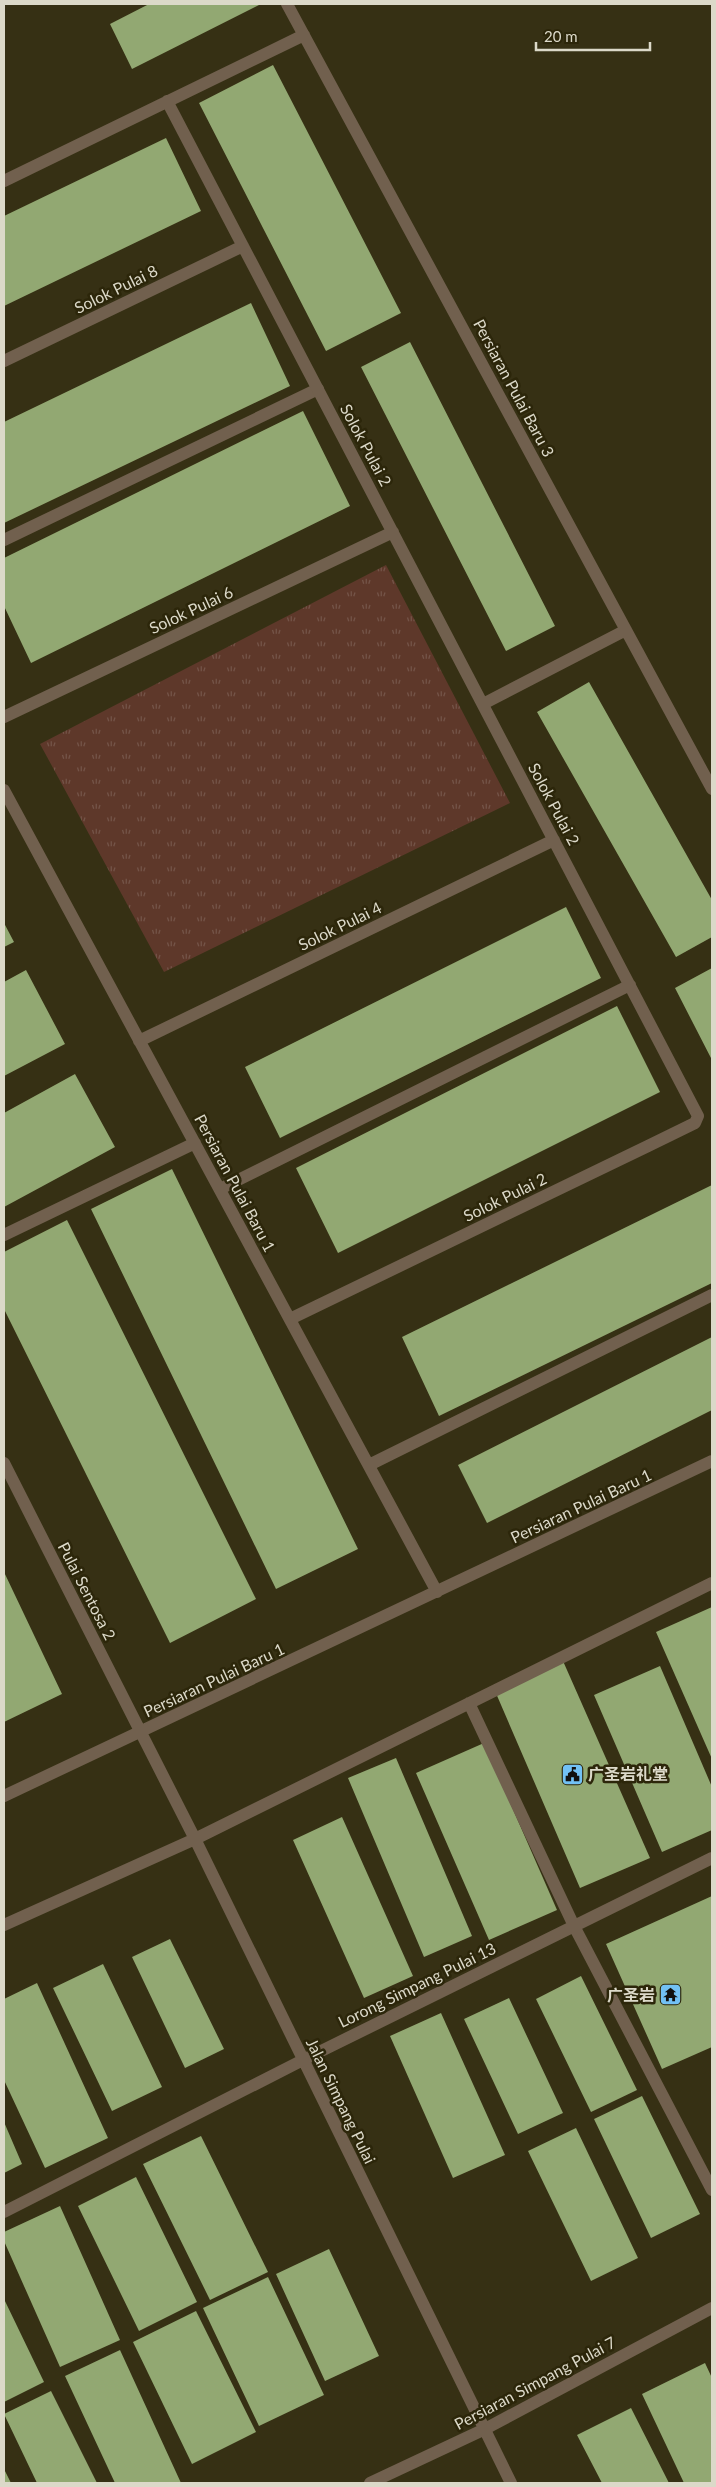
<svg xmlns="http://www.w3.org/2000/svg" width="716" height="2487" font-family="Lato,'Noto Sans SC',sans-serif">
	<defs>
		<pattern id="park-tufts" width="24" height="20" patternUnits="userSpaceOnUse" patternTransform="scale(1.25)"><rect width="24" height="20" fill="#5e382a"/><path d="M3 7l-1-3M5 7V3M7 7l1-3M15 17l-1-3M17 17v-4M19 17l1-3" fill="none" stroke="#745448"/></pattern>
	</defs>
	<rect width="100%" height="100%" fill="#363014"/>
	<!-- park -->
	<path fill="url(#park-tufts)" d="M386,565L510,803L164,972L40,744Z"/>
	<!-- building -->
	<path fill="#92a872" d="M149,4H261L132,69L110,24Z
		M273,65L401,313L326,351L199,103Z
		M166,138L201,211L4,306V216Z
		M251,303L290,386L4,523V422Z
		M410,342L555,626L506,651L361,367Z
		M303,411L350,506L31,663L4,606V558Z
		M589,682L712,900V937L676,957L537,712Z
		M566,907L601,978L280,1138L245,1067Z
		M4,923L14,942L4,947Z
		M712,968V1060L675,988Z
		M26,970L65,1044L4,1076V982Z
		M617,1006L660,1092L338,1253L296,1168Z
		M75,1074L115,1147L4,1207V1113Z
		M172,1169L358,1549L276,1589L91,1209Z
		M712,1185V1283L439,1416L402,1337Z
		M67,1220L256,1599L170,1643L4,1309V1252Z
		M712,1337V1410L487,1523L458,1465Z
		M4,1572L62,1694L4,1722Z
		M712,1607V1759L656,1632Z
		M563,1661L650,1858L580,1888L495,1691Z
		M660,1666L712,1787V1830L662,1852L594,1695Z
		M484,1743L557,1910L489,1940L416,1773Z
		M396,1758L472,1936L424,1957L348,1778Z
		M342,1817L413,1976L364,1998L293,1840Z
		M712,1896V2047L662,2069L606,1944Z
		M170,1939L224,2049L185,2068L132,1957Z
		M103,1964L162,2087L112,2111L53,1988Z
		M581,1976L637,2090L591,2112L536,1999Z
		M37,1983L108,2138L45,2168L4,2080V1999Z
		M509,1998L563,2113L518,2134L464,2019Z
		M441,2013L505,2155L453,2178L390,2036Z
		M642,2096L700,2214L651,2238L594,2119Z
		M4,2122L22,2164L4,2173Z
		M576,2128L638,2258L591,2281L528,2151Z
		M201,2136L268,2272L210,2300L143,2164Z
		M136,2177L197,2302L139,2331L78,2206Z
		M60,2206L120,2340L60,2367L4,2241V2232Z
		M329,2249L379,2356L325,2381L276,2274Z
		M268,2277L324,2395L259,2426L203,2308Z
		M4,2299L44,2382L4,2402Z
		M196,2311L256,2432L192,2464L133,2342Z
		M120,2350L181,2483H115L65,2376Z
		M705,2363L712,2378V2483H684L642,2394Z
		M51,2391L97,2483H37L4,2414Z
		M631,2408L669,2483H602L577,2435Z
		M4,2469L11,2483H4Z"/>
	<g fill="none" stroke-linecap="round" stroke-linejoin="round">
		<!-- lane -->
		<path stroke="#71604e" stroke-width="12" d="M4,540L318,389"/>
		<!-- street -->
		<path stroke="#71604e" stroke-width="12" d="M287,4L712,789
			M167,101L698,1116L695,1123L648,1146L290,1319
			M4,181L304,35
			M4,361L243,246
			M483,704L626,630
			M4,717L393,532
			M4,790L437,1592
			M139,1041L554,840
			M220,1189L630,985
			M4,1235L195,1143
			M4,1463L195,1839L511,2483
			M369,1465L712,1295
			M469,1703L574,1926L712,2190
			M4,1796L712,1461
			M4,1925L195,1839L712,1583
			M4,2212L303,2060L712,1858
			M370,2483L485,2429L712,2308"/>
	</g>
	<!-- icons -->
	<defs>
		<symbol id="civic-square" viewBox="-11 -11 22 22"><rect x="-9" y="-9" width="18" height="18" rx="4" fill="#72c1f5" stroke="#2c260a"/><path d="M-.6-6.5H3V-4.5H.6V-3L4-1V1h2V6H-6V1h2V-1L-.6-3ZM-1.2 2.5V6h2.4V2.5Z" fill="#111"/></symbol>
		<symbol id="temple-square" viewBox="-11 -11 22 22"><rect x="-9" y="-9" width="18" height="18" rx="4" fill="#72c1f5" stroke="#2c260a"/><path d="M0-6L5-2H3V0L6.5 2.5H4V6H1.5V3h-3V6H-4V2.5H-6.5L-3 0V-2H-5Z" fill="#111"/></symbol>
	</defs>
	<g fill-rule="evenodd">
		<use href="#civic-square" x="560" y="1762" width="25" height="25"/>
		<use href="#temple-square" x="658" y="1982" width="25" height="25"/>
	</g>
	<g text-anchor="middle" stroke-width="5" stroke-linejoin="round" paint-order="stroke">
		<!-- street labels -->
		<g font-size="16" fill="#dcd9c9" stroke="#2c260a">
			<text transform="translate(116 289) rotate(-26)" y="6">Solok Pulai 8</text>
			<text transform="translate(514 388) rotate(62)" y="6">Persiaran Pulai Baru 3</text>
			<text transform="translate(366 445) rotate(62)" y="6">Solok Pulai 2</text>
			<text transform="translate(191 610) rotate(-25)" y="6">Solok Pulai 6</text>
			<text transform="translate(554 804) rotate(62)" y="6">Solok Pulai 2</text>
			<text transform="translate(340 926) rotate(-26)" y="6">Solok Pulai 4</text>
			<text transform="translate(235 1183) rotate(62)" y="6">Persiaran Pulai Baru 1</text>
			<text transform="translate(505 1197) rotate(-26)" y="6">Solok Pulai 2</text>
			<text transform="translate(581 1506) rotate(-25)" y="6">Persiaran Pulai Baru 1</text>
			<text transform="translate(87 1591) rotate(63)" y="6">Pulai Sentosa 2</text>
			<text transform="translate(214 1680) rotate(-25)" y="6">Persiaran Pulai Baru 1</text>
			<text transform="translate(417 1985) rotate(-26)" y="6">Lorong Simpang Pulai 13</text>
			<text transform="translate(341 2101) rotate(64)" y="6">Jalan Simpang Pulai</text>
			<text transform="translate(535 2383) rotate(-28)" y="6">Persiaran Simpang Pulai 7</text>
		</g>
		<!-- poi labels -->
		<g font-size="16" font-weight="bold" fill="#dcd9c9" stroke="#2c260a" text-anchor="start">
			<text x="588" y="1780">广圣岩礼堂</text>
			<text x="655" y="2001" text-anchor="end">广圣岩</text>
		</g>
	</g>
	<!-- border -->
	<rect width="716" height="2487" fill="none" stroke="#dcd9c9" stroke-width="10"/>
	<!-- scale -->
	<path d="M536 42v8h114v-8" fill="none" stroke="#dcd9c9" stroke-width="2.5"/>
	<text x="544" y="42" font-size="15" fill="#dcd9c9" stroke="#2c260a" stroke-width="4" paint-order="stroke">20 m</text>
</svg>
